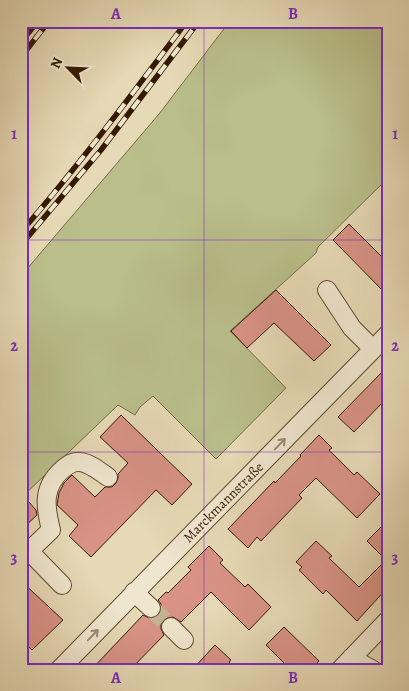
<svg xmlns="http://www.w3.org/2000/svg" width="409" height="691" font-family="Alegreya,serif">
	<rect width="100%" height="100%" fill="#e6d9b5"/>
	<filter id="stains"><feTurbulence type="fractalNoise" baseFrequency=".004" numOctaves="4"/><feColorMatrix values="0 0 0 0 .2 0 0 0 0 .09 0 0 0 0 .02 0 0 0 .5 -.17"/></filter>
	<radialGradient id="worn" r=".72"><stop offset=".6" stop-color="#630" stop-opacity="0"/><stop offset="1" stop-color="#630" stop-opacity=".3"/></radialGradient>
	<!-- green -->
	<path fill="#b9be8a" stroke="#776c46" d="M230,21H388V178L318,247L316,253L230,331L286,388L216,459L153,396L140,407L135,415L118,405L21,498V276L159,114Z"/>
	<!-- building -->
	<path fill="#d89386" stroke="#351a03" d="M349,224L388,263V296L333,240Z
		M276,290L331,345L314,361L274,323L247,348L231,331Z
		M388,366V397L354,432L338,417Z
		M121,415L192,484L172,505L156,490L91,557L69,536L78,525L57,505L59,493L64,483L72,475L95,497L105,487H112L116,483L118,478V474L128,463L100,437Z
		M319,435L332,448L329,450L354,475L357,472L380,494L357,518L316,478L299,495L302,498L261,541L257,537L248,548L228,529L274,481L275,483L301,456L300,455Z
		M27,500L36,510L37,515L21,530V506Z
		M388,520V587L357,621L326,590L323,594L299,570L302,567L296,562L316,541L332,556L329,558L359,587L386,560L367,541Z
		M209,546L223,560L220,563L245,587L248,584L271,607L249,630L211,592L181,622L173,617L164,619L161,624V629L164,635L130,670H91L143,615L149,618L158,616L161,610V604L158,600L166,592L168,593L191,570L188,567Z
		M21,581L63,620L32,650L21,640Z
		M284,627L319,661L310,670H280L285,664L266,645Z
		M215,645L231,660L229,662L236,670H192Z"/>
	<g fill="none" stroke-linecap="round" stroke-linejoin="round">
		<!-- minor-tunnel -->
		<path stroke="#c3b391" stroke-width="18" stroke-dasharray="18 9" stroke-linecap="butt" d="M151,608L171,627"/>
		<defs>
			<path id="minor" d="M327,290L352,328L373,349
				M21,550L29,551L62,585
				M29,551L51,530C45,506 42,487 63,469C68,465 73,461 80,462C90,463 99,471 108,477
				M134,592L151,608
				M171,627L184,640
				M351,658L373,670
				M59,670L388,334
				M340,670L388,620"/>
		</defs>
		<!-- minor casing -->
		<use href="#minor" stroke="#614a30" stroke-width="20"/>
		<!-- minor -->
		<use href="#minor" stroke="#efe6cf" stroke-width="18"/>
		<defs>
			<path id="rail" d="M21,42L38,21
				M21,57L49,21
				M21,232C80,164 133,93 187,21
				M21,245L101,150L199,21"/>
		</defs>
		<!-- rail casing -->
		<use href="#rail" stroke="#351a03" stroke-width="5.5"/>
		<!-- rail -->
		<use href="#rail" stroke="#efe6cf" stroke-width="4" stroke-dasharray="11" stroke-linecap="butt"/>
	</g>
	<!-- one-way arrows -->
	<defs><path id="oneway-shaft" d="M-6 0H5M1.5-3L5.5 0L1.5 3" fill="none" stroke-width="1.6" stroke-linecap="round" stroke-linejoin="round" transform="scale(1.25)"/></defs>
	<g stroke="#9b8a73">
		<use href="#oneway-shaft" transform="translate(280 444) rotate(-46)"/>
		<use href="#oneway-shaft" transform="translate(93 635) rotate(-46)"/>
	</g>
	<!-- grid -->
	<path fill="none" stroke="#7b2cbf" stroke-width="1" stroke-opacity="0.55" d="M204,21V670M21,240H388M21,452H388"/>
	<g text-anchor="middle" stroke-width="4" stroke-linejoin="round" paint-order="stroke">
		<!-- street labels -->
		<g font-size="14" fill="#351a03" stroke="#efe6cf">
			<text transform="translate(223 502) rotate(-45)" y="5">Marckmannstraße</text>
		</g>
	</g>
	<!-- margin -->
	<rect width="409" height="691" fill="none" stroke="#e6d9b5" stroke-width="55"/>
	<!-- north arrow -->
	<g transform="translate(68 68) rotate(294)" stroke="#efe6cf" stroke-width="4" paint-order="stroke">
	<path d="M0-4L9 19L0 12L-9 19Z" fill="#351a03"/>
	<text y="-8" font-size="14" font-weight="bold" text-anchor="middle" fill="#351a03">N</text>
	</g>
	<rect x="28" y="28" width="354" height="636" fill="none" stroke="#7b2cbf" stroke-width="2"/>
	<g font-size="16" text-anchor="middle" font-weight="bold" fill="#7b2cbf">
		<text x="116" y="19">A</text>
		<text x="293" y="19">B</text>
		<text x="14" y="139">1</text>
		<text x="395" y="139">1</text>
		<text x="14" y="351">2</text>
		<text x="395" y="351">2</text>
		<text x="14" y="563">3</text>
		<text x="395" y="563">3</text>
		<text x="116" y="683">A</text>
		<text x="293" y="683">B</text>
	</g>
	<rect width="100%" height="100%" filter="url(#stains)"/>
	<rect width="100%" height="100%" fill="url(#worn)"/>
</svg>
